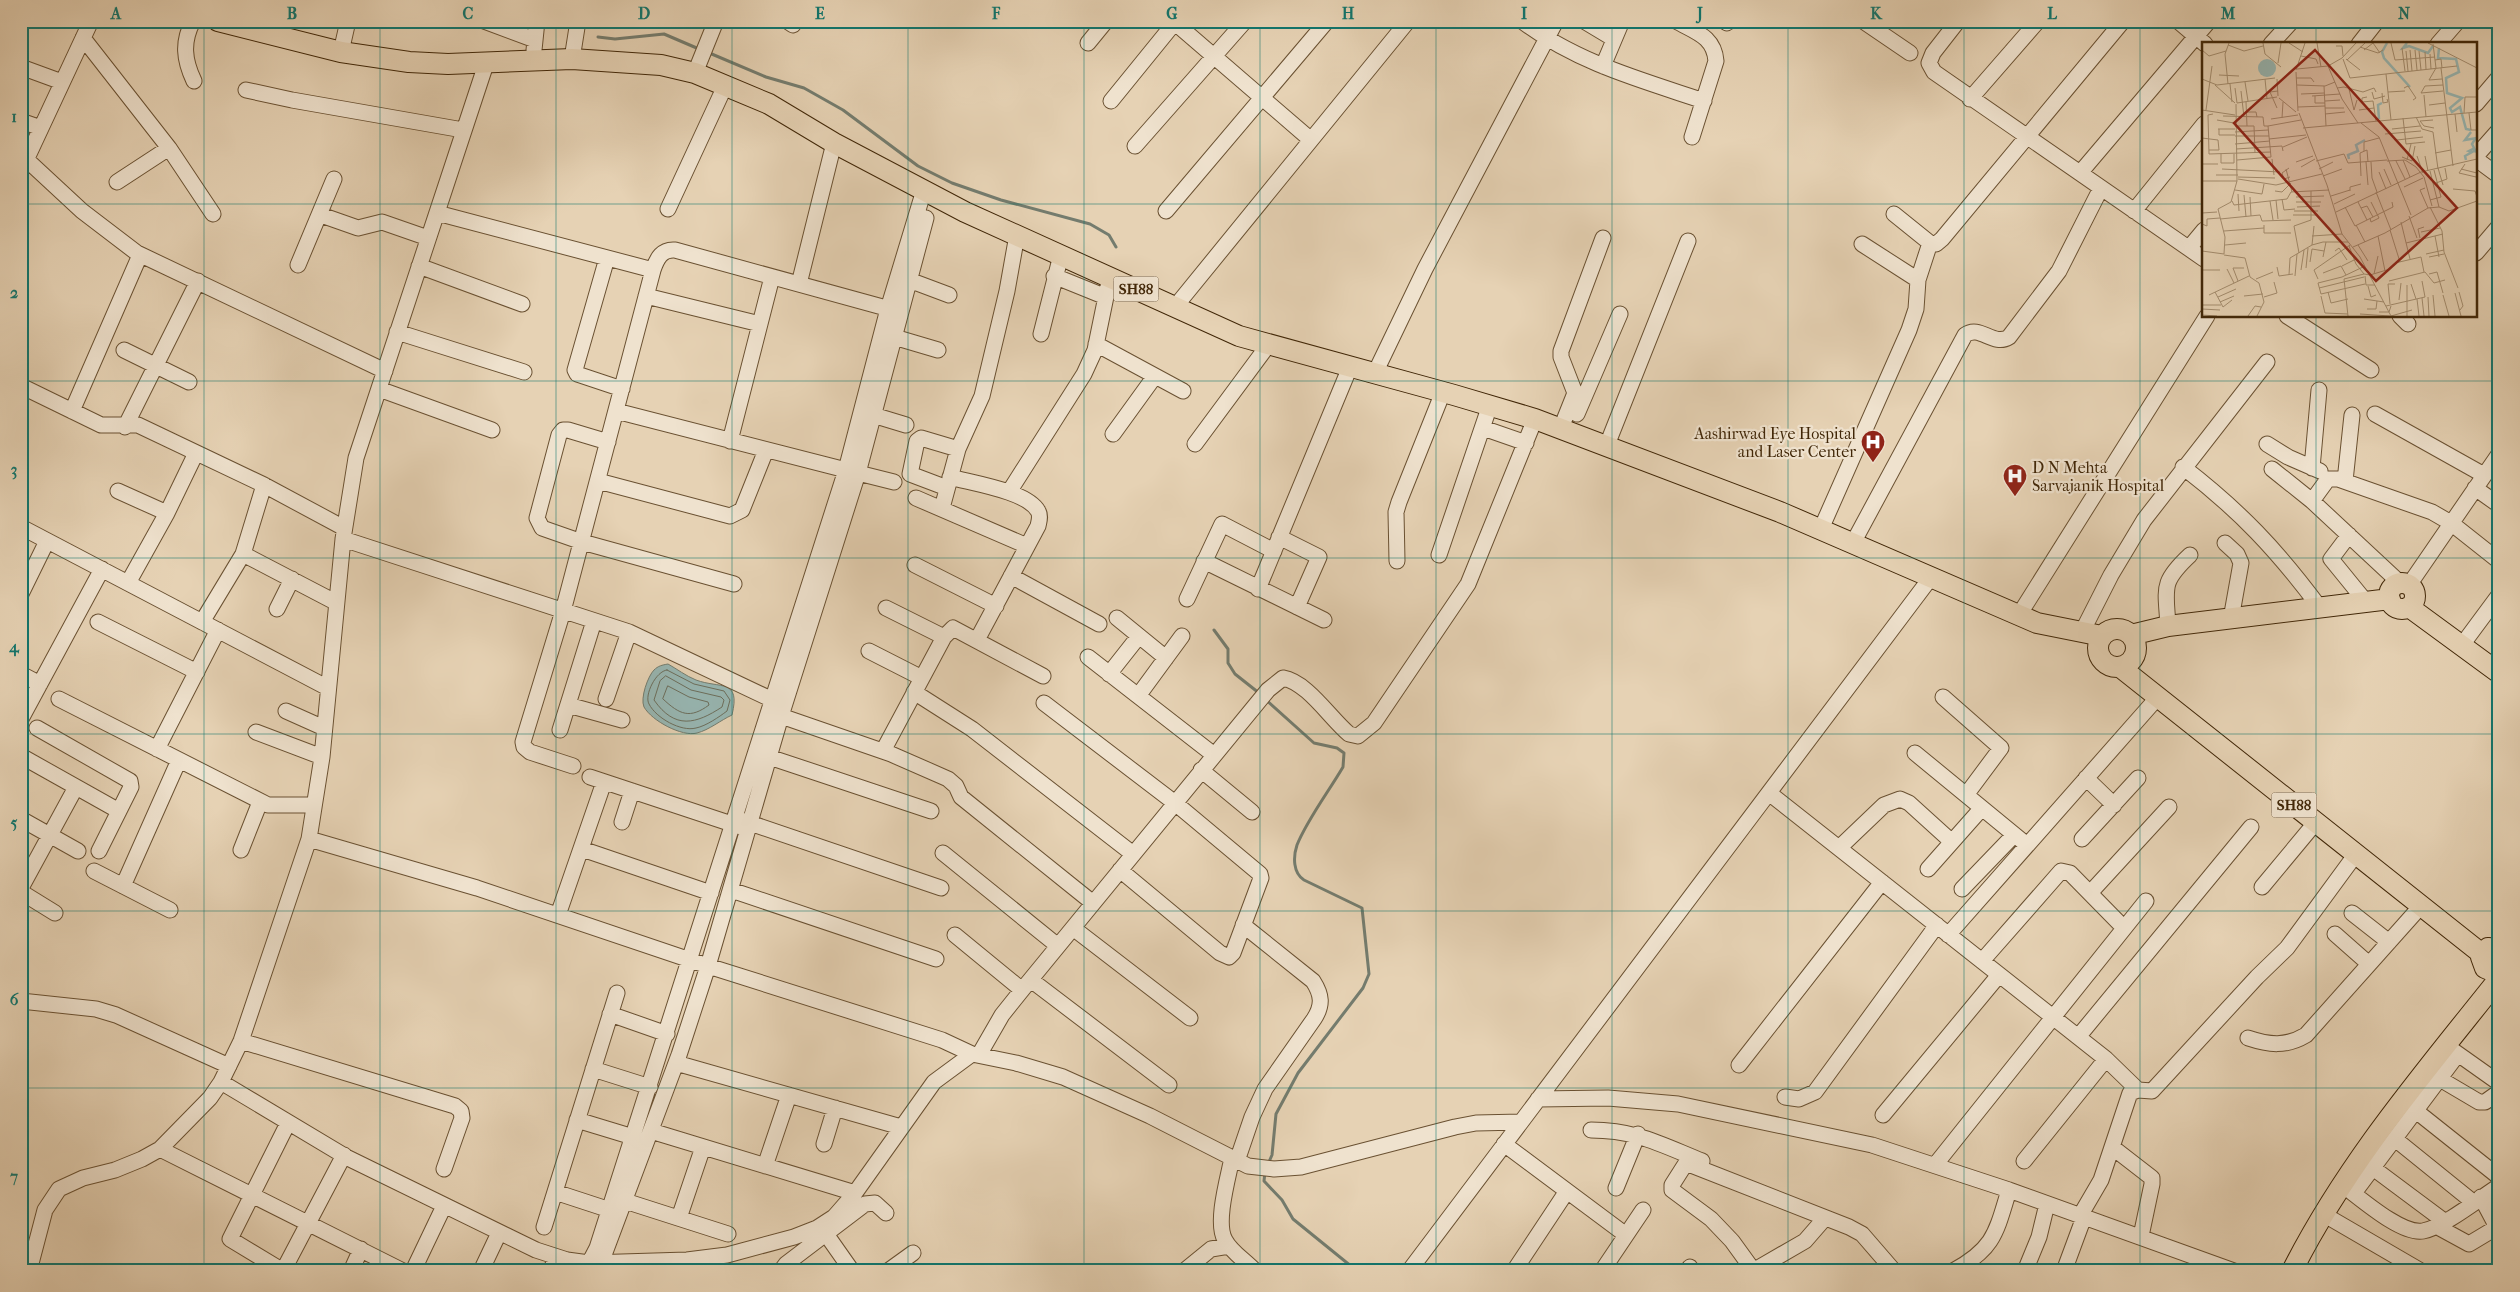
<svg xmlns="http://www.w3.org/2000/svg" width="2520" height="1292" font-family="'IM FELL French Canon',serif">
	<rect width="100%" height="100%" fill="#e6d2b4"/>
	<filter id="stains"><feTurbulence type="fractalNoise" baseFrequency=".004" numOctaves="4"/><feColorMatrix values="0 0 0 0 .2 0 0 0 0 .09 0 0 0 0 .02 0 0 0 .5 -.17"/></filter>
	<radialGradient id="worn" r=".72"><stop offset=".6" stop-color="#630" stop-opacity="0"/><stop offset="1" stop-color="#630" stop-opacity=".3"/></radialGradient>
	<!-- water -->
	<path fill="#97b6b2" stroke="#747c6e" d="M668,664C677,669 686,676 696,680C720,689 741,678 732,715C721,720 709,730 697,733C682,737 652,721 644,707C640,698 648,676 654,670C658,666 662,665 668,664Z"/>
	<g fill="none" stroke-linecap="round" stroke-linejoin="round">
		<!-- shore -->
		<path stroke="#6c6e5c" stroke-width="1" d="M667,670L694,684L724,691L730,700L727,711C719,717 706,726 696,728C681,732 656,718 649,704C644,695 656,671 667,670Z
			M666,676L691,690L721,697L724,700L722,707C696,724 675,730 654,700L660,681Z
			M668,686L689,697L708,702L709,705C690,719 680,715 663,699Z"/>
		<!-- stream -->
		<path stroke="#747c6e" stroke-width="3" d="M598,37L615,39L664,34L699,49
			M707,52L766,77L804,88L843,110L918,166L952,183L1001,200L1090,224L1109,235L1116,247
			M1214,630L1228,649V663L1235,674L1259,693
			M1265,699L1314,743L1337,748L1344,753L1343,767C1329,791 1307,820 1297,845C1293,857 1293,873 1304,880L1362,908L1369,974L1363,988L1298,1073L1276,1114L1272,1155L1268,1164
			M1265,1172L1264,1181L1282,1200L1293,1219L1357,1271"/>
		<defs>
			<path id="minor" d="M193,21C182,42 184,60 194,81
				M484,21L535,40
				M787,21L793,25
				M1173,21L1311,140
				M1522,21C1575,62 1641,80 1704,101
				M1584,21L1614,39
				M1676,21C1695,32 1714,36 1716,61L1692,137
				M1863,21L1910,53
				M1958,21L1933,53L1929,63L1934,72L2204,259
				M2178,21L2205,44
				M1727,23L1728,21
				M83,38L169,148L213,214
				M1088,43L1106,21
				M2271,44L2292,21
				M2359,44L2377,21
				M2438,44L2458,21
				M534,50L537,21
				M341,52L348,21
				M572,59L578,21
				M1603,66L1622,21
				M21,67L62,82
				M695,73L716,21
				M246,90L292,100L463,130
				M1970,99L2038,21
				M1111,101L1176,21
				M2476,104L2499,77
				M21,121L41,128
				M1135,146L1245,21
				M2476,156L2499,130
				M2476,159L2499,176
				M27,160L82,211L137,253L385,371
				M21,171L91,21
				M2080,173L2209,21
				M117,182L169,148
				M668,209L725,86
				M1166,211L1327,21
				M2134,211L2204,124
				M437,213L653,270
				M1894,214L1930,243L1936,244L1942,239L2123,21
				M321,215L358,228L382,222L428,238
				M1862,244L1918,280
				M2189,248L2204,230
				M2476,253L2499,226
				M607,258L575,370L577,374L622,389
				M298,265L334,179
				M419,266L522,304
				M1054,276L1106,297
				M909,280L949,295
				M799,284L834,143
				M646,296L760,324
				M1175,307L1408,21
				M2287,316L2371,370
				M2400,316L2408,324
				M397,332L524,372
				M1041,334L1061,255
				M894,337L938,350
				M1096,344L1183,391
				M124,350L189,382
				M1375,373L1425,269L1556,21
				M21,386L101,425H138L264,485L344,528
				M379,389L492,430
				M72,411L140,255
				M616,411L846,470
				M1577,414L1620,314
				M2375,414L2484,475
				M873,415L906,425
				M125,427L198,281
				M1483,428L1526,443
				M1561,428L1575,393L1561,357V351L1603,238
				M1113,434L1155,376
				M730,441L772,277
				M608,442L568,430H563L559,435L537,518L542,528L582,542L734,584
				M1195,444L1269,344
				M2267,444L2288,457L2320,471
				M1607,445L1688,241
				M2183,467C2240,511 2277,550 2320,608
				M2312,468L2319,390
				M2272,469L2312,501L2400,583
				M858,473L894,482
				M950,477C971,483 1027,491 1038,511C1041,516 1039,521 1038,526L977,640
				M598,481L730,516L742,510L766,450
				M2345,481L2352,415
				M947,488L910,474L917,441L921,438L958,449
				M2475,488L2499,505
				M118,491L167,513
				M1009,492L1084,374L1095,350L1110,277
				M916,498L1027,546
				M2312,501L2328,479H2338L2432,512L2451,523L2499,561
				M942,508L958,449L982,396L1007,291L1017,235
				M21,527L328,688
				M1821,529L1909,330L1916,309L1918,280L1930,243
				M2349,535L2331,559L2366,602
				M1279,537L1319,557L1297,607
				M343,539L629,632L781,704
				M1853,543L1965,335C1980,324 1993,347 2009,337L2059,271L2101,188
				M2225,543L2237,554L2241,563L2231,619
				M243,554L335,602
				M1439,555L1490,405
				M1204,561L1324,620
				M1397,561L1396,512L1399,502L1443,392
				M915,565L996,606
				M1011,576L1099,624
				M128,583L167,513L196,453
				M2409,585L2499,454
				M1258,589L1350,367
				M21,594L47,541
				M1187,599L1222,524L1274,551
				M886,608L944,637
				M277,609L292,579
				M2019,615L2207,316
				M1117,618L1166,658
				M98,622L197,672
				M202,622L243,554L264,485
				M2168,626C2166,588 2160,583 2190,555
				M2082,632L2111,575L2144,520L2267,362
				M2462,645L2499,595
				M869,651L922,678
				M1088,657L1214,755
				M21,674L40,684
				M1109,674L1139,636
				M914,692L972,729L1133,854
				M1138,696L1182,636
				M1943,697L2001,748L1966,795
				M59,699L268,805H313
				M606,699L629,632
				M1044,703L1175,803L1260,874L1261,878L1233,953L1229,957L1220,953L1120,870
				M568,705L622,720
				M286,711L324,728
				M781,716L891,754L948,779L956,786L961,797L1093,903
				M21,719L102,569
				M37,728L130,781L131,787L99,851
				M560,730L594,621
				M256,732L322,757
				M157,749L218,630
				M883,751L944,637L953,628L1043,676
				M1915,753L2027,845
				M21,756L119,811
				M769,757L931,811
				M573,766L530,752L524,747L523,742L563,611L653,270C657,258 662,249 675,250L897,311
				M1201,770L1252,812
				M590,777L741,827
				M2086,778L2114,805
				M1769,793L2106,1059L2138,1090
				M21,819L78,851
				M741,820L941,888
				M622,822L632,791
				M309,839L477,888L708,966L942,1040L972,1054L1016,1063L1063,1077L1150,1116L1248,1166L1274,1169L1301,1167L1455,1127L1476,1123L1521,1122
				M2082,839L2138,778
				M1839,848L1884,805L1900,799L1909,803L1952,842
				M582,849L711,893
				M241,850L260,802
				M943,853L1058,946
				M1928,869L1982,808
				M94,871L170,910
				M123,886L179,760
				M2262,887L2316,822
				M21,888L76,787
				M1962,889L2014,835
				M731,890L936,959
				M21,892L55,913
				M2090,893L2169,807
				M2352,913L2389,942
				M558,915L604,782
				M1073,928L1190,1018
				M2335,934L2369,964
				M955,935L1022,990
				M1948,935L2158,697
				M1982,961L2061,871L2070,873L2124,928
				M1031,980L1169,1085
				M21,1001L96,1009L116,1015L229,1066
				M610,1014L667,1034
				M2078,1037L2251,827
				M2248,1038C2269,1045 2286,1047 2306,1035L2421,906
				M241,1041L455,1106L461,1111L462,1118L444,1169
				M2451,1049L2499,1083
				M979,1055L1002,1015L1022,990L1268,690L1283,678C1307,682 1330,718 1349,734L1358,736L1374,723L1468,584L1535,419
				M676,1063L901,1127
				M1739,1065L1882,882
				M593,1069L650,1087
				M2440,1079L2479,1102H2485L2499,1092
				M221,1082L348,1158L536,1250L567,1260L589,1263L687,1260L727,1255L794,1237L817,1228L834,1217L855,1193L934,1082L972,1054
				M1785,1097L1799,1099L1815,1092L1937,925
				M1538,1099L1608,1098L1678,1104L1872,1145L2009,1190L2234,1271
				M2416,1111L2499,1177
				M1883,1115L1999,975
				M577,1120L633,1137
				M1591,1130C1636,1130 1662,1145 1702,1161
				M651,1131L855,1193
				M2395,1139L2473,1202
				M824,1144L835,1108
				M1504,1144L1626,1235
				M2112,1147L2152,1178V1184L2141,1236
				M160,1149L403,1271
				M1232,1158C1228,1178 1215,1223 1225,1240C1231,1252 1246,1261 1255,1271
				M1237,1161L1252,1117L1265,1089L1314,1019C1323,1005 1322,995 1313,981L1243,925
				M2024,1161L2106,1059
				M1935,1165L2146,901
				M765,1166L789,1095
				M2373,1168L2444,1221
				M2341,1184C2359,1197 2401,1235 2423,1231C2444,1227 2480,1198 2499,1186
				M1616,1188L1638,1134
				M555,1192L610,1210
				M2354,1193L2458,1054
				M2481,1197L2499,1231
				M625,1201L728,1234
				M2323,1214L2421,1271
				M2080,1216L2101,1180L2130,1093L2138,1090L2152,1091L2257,977L2287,948L2356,854
				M679,1218L703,1147
				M2436,1226L2469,1244L2499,1226
				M544,1227L617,993
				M826,1234L852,1271
				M1690,1267L1692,1271
				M1753,1270L1732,1241L1711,1219L1672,1190V1185L1686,1163L1849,1227L1862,1234L1894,1271
				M29,1271L45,1210L59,1189L83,1178L115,1170L142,1159L160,1149L210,1098L221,1082L241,1041L309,839L322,757L343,539L356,458L486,64
				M283,1271L230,1239L288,1123
				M283,1271L344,1155
				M351,1271L361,1249
				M413,1271L444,1206
				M481,1271L499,1233
				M550,1271L557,1257
				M585,1271L597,1248L846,470L888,309L924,190
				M598,1271L679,1055L708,966L781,716L858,473L926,218
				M784,1271L783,1268L786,1264L865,1204L875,1203L886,1213
				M888,1271L913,1253
				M1184,1271L1211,1249L1229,1246
				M1409,1271L1932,576
				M1514,1271L1567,1191
				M1602,1271L1643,1210
				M1753,1271L1805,1241L1825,1218
				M1953,1271C1994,1249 1996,1233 2009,1190
				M2025,1271L2039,1237L2047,1204
				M2064,1271L2084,1217"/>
			<path id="major" d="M218,21L341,52L409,62L448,64L572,59L661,65L695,73L769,104L834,143L965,212L1239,336L1454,395L1535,419L1780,512L2037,623L2102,636
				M2389 596a13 13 0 1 1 26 0a13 13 0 1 1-26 0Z
				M2409,607L2499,673
				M2098 648a19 19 0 1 1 38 0a19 19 0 1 1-38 0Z
				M2131,635L2168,626L2390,599
				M2120,667L2482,954
				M2499,949L2488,948L2481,957L2485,968L2492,971L2499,969
				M2292,1271C2346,1164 2423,1074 2497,981"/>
		</defs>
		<!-- minor casing -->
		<use href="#minor" stroke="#6a5132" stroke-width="17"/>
		<!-- major casing -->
		<use href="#major" stroke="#402607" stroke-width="22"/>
		<!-- minor -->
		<use href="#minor" stroke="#efe2ce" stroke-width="15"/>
		<!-- major -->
		<use href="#major" stroke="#e6d2b4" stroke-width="20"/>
	</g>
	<!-- grid -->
	<path fill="none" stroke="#0f766e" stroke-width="1" stroke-opacity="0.55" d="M204,21V1271M380,21V1271M556,21V1271M732,21V1271M908,21V1271M1084,21V1271M1260,21V1271M1436,21V1271M1612,21V1271M1788,21V1271M1964,21V1271M2140,21V1271M2316,21V44M21,204H2204M2476,204H2499M2316,316V1271M21,381H2499M21,558H2499M21,734H2499M21,911H2499M21,1088H2499"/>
	<!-- icons -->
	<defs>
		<symbol id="hospital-pin" viewBox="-11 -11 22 30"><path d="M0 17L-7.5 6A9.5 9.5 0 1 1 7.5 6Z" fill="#8f2418" stroke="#efe2ce"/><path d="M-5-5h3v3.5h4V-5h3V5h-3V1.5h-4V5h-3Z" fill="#fff"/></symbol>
	</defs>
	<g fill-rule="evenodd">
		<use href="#hospital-pin" x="1859" y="428" width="28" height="38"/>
		<use href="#hospital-pin" x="2001" y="462" width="28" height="38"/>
	</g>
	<g text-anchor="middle" stroke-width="4.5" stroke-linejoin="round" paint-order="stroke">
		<!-- shield labels -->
		<g fill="#efe2ce" stroke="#745e43" stroke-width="1">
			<rect x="1113.5" y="276.5" width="45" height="25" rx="4"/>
			<rect x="2271.5" y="792.5" width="45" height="25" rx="4"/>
		</g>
		<g font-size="15" font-weight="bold" fill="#402607">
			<text x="1136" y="294">SH88</text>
			<text x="2294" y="810">SH88</text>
		</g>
		<!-- poi labels -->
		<g font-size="16" fill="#402607" stroke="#efe2ce" text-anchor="end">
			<text x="1856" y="439">Aashirwad Eye Hospital<tspan x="1856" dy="18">and Laser Center</tspan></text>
			<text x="2032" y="473" text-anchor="start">D N Mehta<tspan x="2032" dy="18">Sarvajanik Hospital</tspan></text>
		</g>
	</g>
	<!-- overview -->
	<g transform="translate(2202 42)">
		<rect width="275" height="275" fill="#e6d2b4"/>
		<path d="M56 26a9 9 0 1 1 18 0a9 9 0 1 1-18 0Z" fill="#97b6b2"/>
		<path fill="none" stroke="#97b6b2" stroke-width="2.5" d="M185,1L180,10L182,16L208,45M205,1L201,6L207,4L226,11L231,4M237,6L236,16L254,17L257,30L244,36L245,51L260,56L248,66L250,70L258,65L264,87L269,88M177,77L176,63L180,61M269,90L263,98L275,96M147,117L146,113L156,109L154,103L163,98M264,118L263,114L270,110L267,109L271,107L274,110L270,102L273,97"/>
		<path fill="none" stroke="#a48d6f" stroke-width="1" d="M61,1L63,12L79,25M87,1L101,10M115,1L119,25M189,1L193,18L233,15M226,1L275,26M231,2L234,26L227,38L240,37M26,3L42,9L61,4M134,4H140L141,14M158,5L176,11L181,8M200,6L203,29M0,8L7,14L24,9M162,8L171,1L178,11M208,8L210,29M213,8L215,28M204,9L206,29M217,9L219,28M223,10L224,27M228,12L229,27M99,14L114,17L116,22M141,17L148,36L255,24M144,17L158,28M145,18L163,1M233,18L239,17L240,26M76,21L79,1M126,24L140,57L156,81M239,26L251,124M95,27L126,24L140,16L154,1M94,28L103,1M94,30L96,69M184,32L189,78M17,33L37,34M94,36H109L112,40M0,37L15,43L73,36M63,37L65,57M75,37L76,54M43,40L46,59M26,42L23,12L27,1M28,42L30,60M13,43L33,61M95,43L123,44L133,40M122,44L124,84M33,46L35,61M135,46L142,45L161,50L172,46L174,50M202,46L206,44L214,56L211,58M147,47L152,68L155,58M39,49L42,75M170,50L172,57L183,54M186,50L203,49M180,51L181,61L186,60L185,57M219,51L223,44L241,43M219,51L241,49M99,52L122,51M222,53L224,75M110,54L138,52M113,54V61H123M165,55L160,56V60L171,59L174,79M77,56L94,70M123,59L138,58M44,60L45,84M35,61L75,55M227,63L243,61M96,65L123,64M75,66L68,50L76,49M123,66H142M0,68L33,73M4,68L10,24M157,68L172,66M44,70H54L55,75M97,71L125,143L140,192L158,215L189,274M262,71L263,55H275M267,71L269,88H275M11,72L6,73L7,112L69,110M123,72L143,70M253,72L255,90M21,74L61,75L62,84H66M214,75L220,87L231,90L236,127M80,76L81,60M201,76L204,102L223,100M69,77L96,73M15,78L32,81M231,78L218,79L222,84L232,86M159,81L177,95L209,173M33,84H52L53,111M101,86L275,70M16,87H33M17,87V93H33M190,87L218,84M33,90L66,88M183,92L219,89M33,94H67M67,97L104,93M195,98L221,95M33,102L68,99M0,104V96L16,98L17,108H7M81,105L105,95M34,107L80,104L81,109M162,109V100L177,96M233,111L249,108M19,112V121H32V112M215,114L221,131M223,114L226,129M200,115L210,119L213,104M70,117L72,133M35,118L69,115L66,84L99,78M201,118L208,135M205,118L209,102M114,119L142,112L146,121L185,118M185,119L203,118L214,125L222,135L230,164M194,119L203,137M94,120L111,114M164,120L166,143M169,120L170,136L175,150M0,122H16M263,122L257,131L274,135L275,132M99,125L113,117M87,126L80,131L82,137L88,135M236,126L241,143M20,127L78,130M84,127L90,150M117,127L131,120M182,127L189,143M259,127L275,131M228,129L237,165M177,130L184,147M14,133H36M121,134L140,127M159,134L158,111L165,108L166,120M36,135L73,136M36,137L74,143L120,132M0,139H35M234,141L245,137L243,126M202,145L221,136M223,146L218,148L226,166M251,147L273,149L275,155M33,148L60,152L62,142M73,149L80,150L89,141M148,149V145L159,142M174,150L189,188M36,152L37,169M42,153L44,175M129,154L148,148M48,155L49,174M94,155L122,154M80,157L82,168L93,167M74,158L76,177M228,158L239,155L232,128M30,159L32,163L85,157L89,150L127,148M68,159L71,178M94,160H119M156,160L165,178M132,162L153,152M95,165L118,164M143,165L153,184L191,165L190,160M228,165L240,189L242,210L256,246M159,166L165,164L171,175M92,169H116M134,170L219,130L275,117M0,171L15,170M91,173H116M207,174L215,196M168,176L169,180L177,176L169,160M18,177L58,173L60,179L89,178M199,180L208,217M0,182L5,184V177L18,176M62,183V191H89M154,183L163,200M188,188L198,220M22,189L62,186M219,190L238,186M110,194L140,192M176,194L183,229M233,194L237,215M218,196L216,187L222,185M204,201L241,192M23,203L44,201M110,203L112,184M156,203L166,219M147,204L154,222L162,232L168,233L188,227M151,205L183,191L226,166L237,165L247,169L275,159M0,209L22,212L23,195L16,167L29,160L35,139L34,62M133,209L137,206L145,218M97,211L92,184L109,178V149M224,212L242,208M22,213L43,216L48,235L57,241L62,260L55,274M121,215L124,200M227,215L242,212M108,220L110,207L122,209M193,221L219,215L222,230M140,224L154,217M163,224L140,235L116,241L119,252L163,242M75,225L77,234L91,232M104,226L106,206M25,227L32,241M0,228H18M99,228L102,208M121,231L139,224L144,233M172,232L176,214M227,232L235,230L241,251M87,233L88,216L110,203L121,200H146M93,234L95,212M163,234L164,243H173M54,237L71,230M116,237L112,228L148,203M36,239L31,226H42M187,239L223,230L232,241L243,238M209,242L214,257M205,243V274M166,244L169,255L174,253M117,246L162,235M13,250L21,265L30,258M126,250L129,261L146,257M257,250L261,264L258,268M253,251L259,274M7,253L47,234M231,253L233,274M241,253L247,274M42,254L61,252M119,254L123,271L146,272M16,255L34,247M62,255L75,251L72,240M226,255L227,274M220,256L222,274M162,257L182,260M215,257L217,274M197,258L199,241M18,260L32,254M188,262L186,242H193M0,263H19M184,264L223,255L220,239M0,267L18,268M165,267H174L175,259M177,270H187L189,264M158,272L188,274M0,273L15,274M46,274L53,264L59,265M146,274L142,237L162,232M189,274L210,268"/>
		<path fill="#8f2418" fill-opacity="0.15" stroke="#8f2418" stroke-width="2.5" d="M113,8L255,166L174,239L32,81Z"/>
		<rect width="275" height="275" fill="none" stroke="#402607" stroke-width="2.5"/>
	</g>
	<!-- margin -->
	<rect width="2520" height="1292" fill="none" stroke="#e6d2b4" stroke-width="55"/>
	<rect x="28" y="28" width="2464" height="1236" fill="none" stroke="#0f766e" stroke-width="2"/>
	<g font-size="16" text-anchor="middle" font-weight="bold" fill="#0f766e">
		<text x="116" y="19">A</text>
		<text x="292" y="19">B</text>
		<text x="468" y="19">C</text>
		<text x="644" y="19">D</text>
		<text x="820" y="19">E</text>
		<text x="996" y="19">F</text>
		<text x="1172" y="19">G</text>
		<text x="1348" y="19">H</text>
		<text x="1524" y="19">I</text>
		<text x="1700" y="19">J</text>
		<text x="1876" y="19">K</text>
		<text x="2052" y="19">L</text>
		<text x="2228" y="19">M</text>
		<text x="2404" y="19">N</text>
		<text x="14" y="122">1</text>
		<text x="14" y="298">2</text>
		<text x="14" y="475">3</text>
		<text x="14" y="652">4</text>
		<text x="14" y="828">5</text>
		<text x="14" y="1005">6</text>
		<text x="14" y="1182">7</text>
	</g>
	<rect width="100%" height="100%" filter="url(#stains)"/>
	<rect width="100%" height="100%" fill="url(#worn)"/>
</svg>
